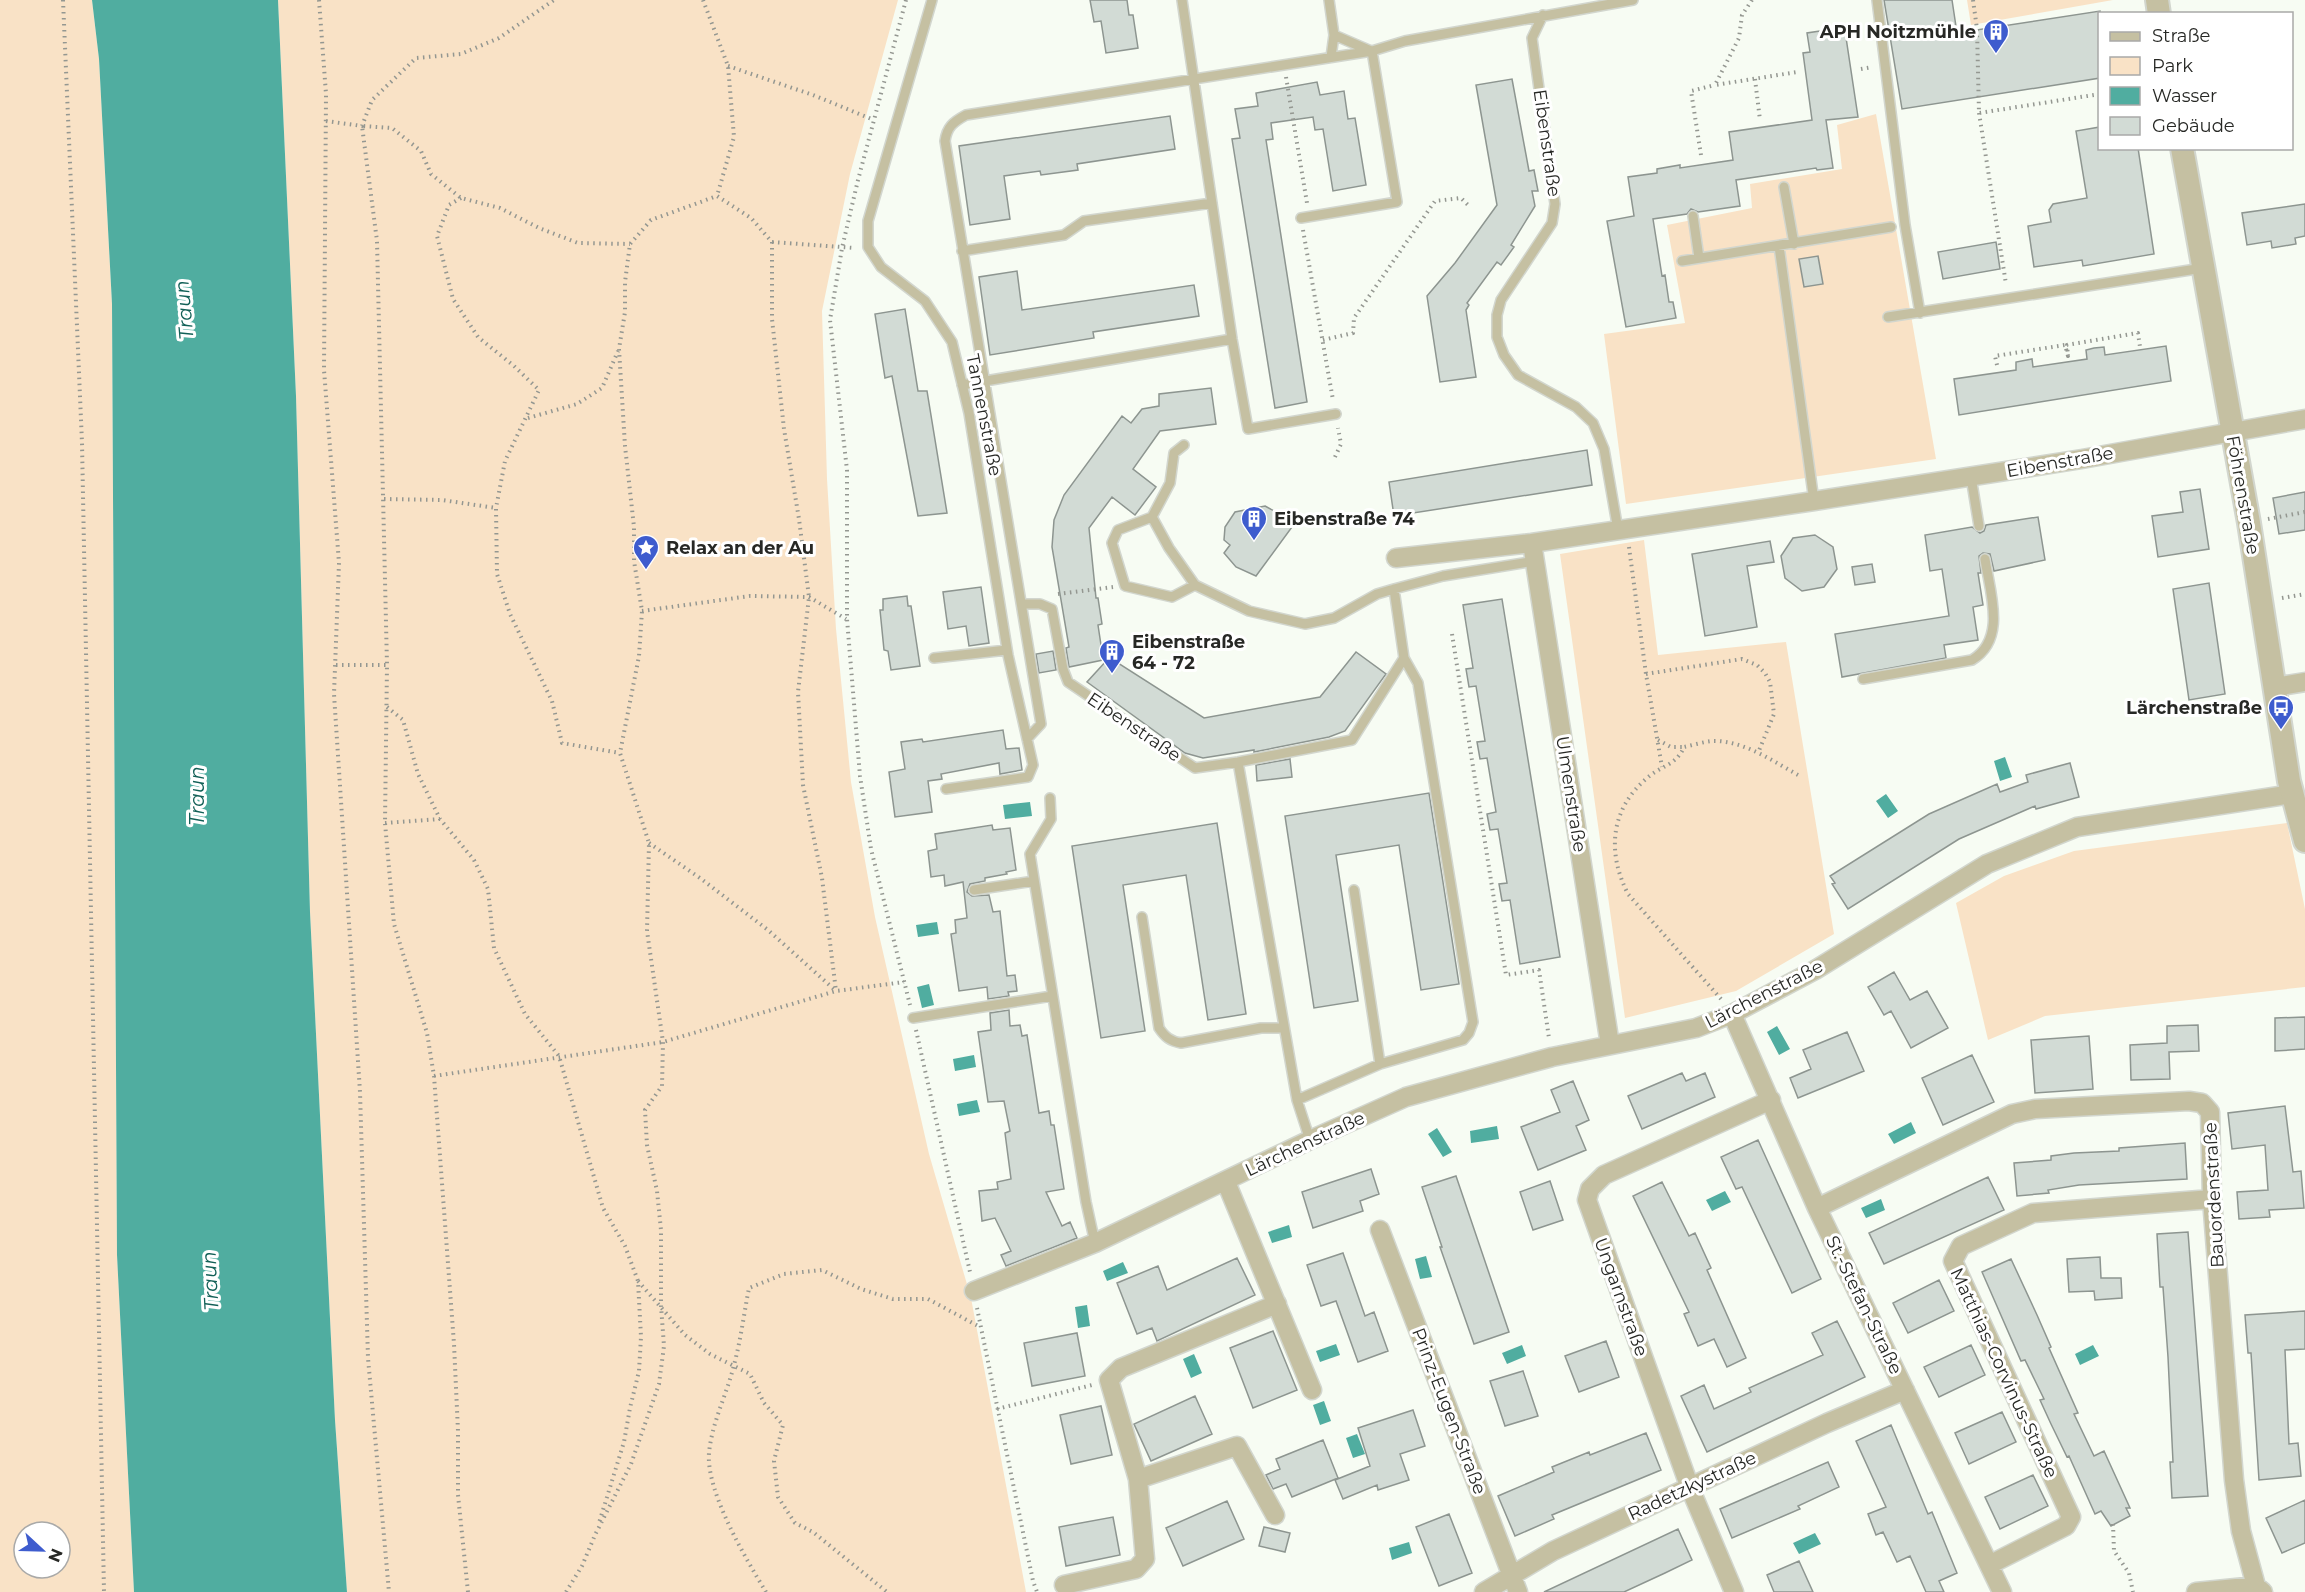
<svg xmlns="http://www.w3.org/2000/svg" width="2305" height="1592" font-family="Montserrat,sans-serif">
	<rect width="100%" height="100%" fill="#f7fcf3"/>
	<!-- green -->
	<path fill="#f9e2c6" fill-rule="evenodd" d="M0,0H92L99,59L112,304L117,1255L134,1592H0ZM24,1532H60V1568H24Z
		M278,0H898L850,174L822,311L827,479L836,629L851,782L875,917L929,1154L971,1298L1026,1592H347L335,1420L310,912L296,396Z
		M1967,0H2113L1971,25Z
		M1876,114L1936,459L1626,504L1604,334L1685,323L1667,225L1752,208L1750,184L1842,169L1837,125Z
		M1644,540L1658,655L1786,642L1834,934L1736,991L1625,1018L1560,554Z
		M2287,823L2305,909V987L2045,1016L1988,1040L1956,903L2004,876L2074,851Z"/>
	<!-- water -->
	<path fill="#50ada0" d="M92,0H278L296,396L310,912L335,1420L347,1592H134L117,1255L112,304L99,59Z
		M2005,757L2012,777L2000,781L1994,761Z
		M1886,794L1898,811L1888,818L1876,801Z
		M1030,802L1032,816L1005,819L1003,805Z
		M937,922L939,934L918,937L916,925Z
		M929,984L934,1005L922,1008L917,987Z
		M1777,1026L1790,1049L1779,1055L1767,1032Z
		M974,1055L976,1067L955,1071L953,1059Z
		M977,1100L980,1112L959,1116L957,1104Z
		M1911,1122L1916,1133L1894,1144L1888,1134Z
		M1497,1126L1499,1139L1471,1143L1470,1131Z
		M1437,1128L1452,1152L1443,1157L1428,1134Z
		M1725,1191L1731,1202L1712,1211L1706,1200Z
		M1881,1199L1885,1210L1866,1218L1861,1208Z
		M1289,1225L1292,1237L1272,1243L1268,1232Z
		M1426,1256L1432,1277L1420,1279L1415,1259Z
		M1123,1262L1128,1273L1107,1281L1103,1271Z
		M1087,1305L1090,1326L1078,1328L1075,1307Z
		M1336,1344L1340,1355L1320,1362L1316,1351Z
		M1522,1345L1526,1356L1507,1364L1502,1353Z
		M2093,1345L2099,1356L2080,1365L2075,1354Z
		M1194,1354L1202,1373L1191,1378L1183,1359Z
		M1324,1401L1331,1421L1320,1425L1313,1405Z
		M1357,1434L1365,1454L1353,1458L1346,1438Z
		M1815,1533L1821,1544L1799,1554L1793,1543Z
		M1409,1542L1412,1553L1392,1560L1389,1548Z"/>
	<!-- building -->
	<path fill="#d2dbd5" stroke="#8d9590" stroke-width="1.5" d="M1090,0H1127L1129,15H1133L1138,48L1106,53L1101,21L1094,22Z
		M1884,0H1952L1957,33L2100,11V78L1902,109Z
		M1833,29L1834,33L1845,31L1858,117L1826,120L1833,168L1817,170L1816,168L1736,180L1740,206L1698,212L1691,209L1687,214L1653,219L1662,276L1665,275L1669,302H1673L1676,318L1626,327L1607,221L1634,216L1628,177L1657,173V169L1680,165V168L1733,160L1729,132L1812,120L1803,53L1810,52L1807,33Z
		M1512,79L1529,171L1534,170L1538,191H1532L1535,206L1511,245L1514,247L1501,265L1497,262L1467,303L1469,305L1466,310L1476,377L1440,382L1427,296L1455,263L1497,205L1476,85Z
		M1317,82L1320,95L1344,91L1348,119L1355,118L1366,185L1333,191L1323,129L1315,130L1313,117L1271,123L1273,139L1266,140L1307,402L1275,408L1232,139L1240,138L1235,109L1258,106L1256,93Z
		M1170,116L1175,149L1077,164L1078,170L1041,175L1040,171L1004,176L1010,219L970,225L959,146Z
		M2100,127V148H2138L2154,254L2083,266L2082,260L2034,267L2028,226L2051,222L2049,210L2053,204L2087,198L2076,131Z
		M2305,204V236L2295,238L2296,244L2272,248L2271,241L2247,245L2242,213Z
		M1996,242L2000,269L1943,279L1938,252Z
		M1818,256L1823,284L1804,287L1799,259Z
		M1017,271L1022,310L1194,285L1199,316L1093,332L1094,338L990,355L979,277Z
		M905,309L918,391H927L947,513L918,516L892,376L885,378L875,314Z
		M2166,346L2171,381L1959,415L1954,379L2016,370V362L2032,359L2033,367L2087,359L2086,350L2094,348L2104,347L2105,355Z
		M1211,388L1216,424L1160,431L1133,469L1156,487L1135,515L1112,497L1089,528L1096,598H1098L1102,624L1098,625L1101,645L1110,658L1204,718L1320,697L1356,652L1386,674L1345,731L1329,737L1254,752V750L1203,758L1185,753L1087,682L1108,659L1069,667L1066,648L1069,647L1052,547L1054,520L1064,495L1122,416L1131,423L1142,409L1159,406V394Z
		M1587,450L1592,485L1394,516L1389,482Z
		M2200,489L2209,549L2158,557L2152,516L2183,512L2180,492Z
		M2305,492V530L2279,534L2273,498Z
		M1265,506L1285,517L1292,527L1256,576L1236,567L1224,553L1230,545L1224,540L1225,527L1235,512Z
		M2038,517L2045,560L1994,571L1990,554L1983,553L1979,556L1981,573H1978L1983,605L1973,607L1978,640L1944,645L1946,658L1842,677L1835,634L1949,616L1942,569L1930,571L1925,535L1972,527L1980,533L1984,531L1986,525Z
		M1815,535L1833,547L1837,569L1824,587L1802,591L1785,578L1781,556L1793,538Z
		M1770,541L1774,562L1747,566L1757,627L1705,636L1692,554Z
		M1872,564L1875,582L1855,585L1852,567Z
		M2209,583L2225,694L2189,700L2173,589Z
		M981,587L989,643L969,646L966,626L948,629L943,592Z
		M907,596L908,606H911L920,666L891,670L888,651L884,650L880,610H883V599Z
		M1502,599L1560,957L1520,964L1510,900L1502,901L1499,884L1507,883L1498,829L1490,830L1487,814L1496,812L1487,758L1480,759L1477,742L1485,741L1476,686L1469,687L1466,669L1473,668L1463,605Z
		M1053,651L1056,670L1039,673L1036,654Z
		M1003,730L1006,749L1019,748L1022,770L1000,774L999,763L941,774L942,779L928,781L932,812L895,817L889,772L905,769L901,742L922,739L923,742Z
		M1290,759L1292,777L1257,781L1256,765Z
		M2070,763L2079,797L2036,809L2035,806L1959,839L1848,909L1832,884L1835,883L1830,876L1929,814L1997,784L2000,792L2028,782L2026,775Z
		M1429,793L1459,984L1421,990L1399,845L1336,855L1358,1001L1314,1008L1285,816Z
		M1217,823L1246,1014L1208,1020L1186,875L1123,885L1145,1031L1101,1038L1072,846Z
		M992,825L993,830L1010,828L1016,870L1006,872L1007,874L985,878V881L970,884L967,892L972,896L989,895L993,912L1000,911L1007,976L1015,975L1017,991L1008,992L1009,996L988,999L987,987L959,991L951,934L956,933L955,920L967,918L963,882L945,886L944,875L931,877L928,851L937,849L935,834Z
		M1894,972L1910,1000L1927,991L1948,1028L1911,1048L1891,1011L1884,1015L1868,987Z
		M1009,1010L1010,1026L1020,1025L1022,1036L1027,1035L1039,1113L1049,1111L1051,1125H1054L1064,1189L1046,1192L1062,1226L1070,1222L1077,1238L1006,1266L1001,1255L1011,1251L995,1218L982,1221L979,1191L998,1189L997,1182L1011,1179L1005,1133L1010,1131L1004,1101L988,1102L978,1032L991,1030L990,1013Z
		M2305,1017V1049L2275,1051V1018Z
		M2198,1025L2199,1051L2169,1052L2170,1079L2131,1080L2130,1045L2167,1043V1026Z
		M1847,1032L1864,1071L1798,1098L1790,1078L1811,1069L1803,1050Z
		M2089,1036L2093,1089L2035,1093L2031,1040Z
		M1972,1055L1994,1102L1943,1125L1922,1078Z
		M1682,1073L1686,1081L1705,1073L1715,1097L1642,1129L1628,1096Z
		M1573,1081L1589,1120L1576,1126L1586,1150L1538,1170L1521,1127L1560,1112L1551,1090Z
		M2285,1106L2293,1172L2301,1171L2304,1208L2269,1210L2270,1217L2239,1219L2237,1192L2268,1190L2265,1145L2232,1149L2228,1113Z
		M1758,1140L1821,1279L1792,1293L1742,1187L1736,1189L1721,1157Z
		M2185,1143L2187,1179L2079,1185L2048,1190L2049,1193L2017,1196L2014,1163L2051,1160V1156L2074,1153L2119,1151V1148Z
		M1371,1169L1379,1194L1360,1201L1363,1211L1313,1228L1302,1192Z
		M1456,1176L1509,1332L1474,1344L1440,1247H1442L1422,1187Z
		M1988,1177L2004,1210L1884,1264L1869,1233Z
		M1550,1181L1563,1220L1533,1230L1520,1192Z
		M1662,1182L1689,1236L1695,1233L1711,1268L1707,1270L1746,1358L1727,1367L1714,1339L1698,1346L1684,1314L1689,1312L1633,1196Z
		M2188,1232L2208,1496L2172,1498L2170,1462H2173L2168,1357L2163,1287H2160L2157,1234Z
		M1343,1253L1365,1316L1374,1312L1388,1351L1358,1362L1336,1301L1321,1306L1307,1265Z
		M2100,1257L2101,1278H2121L2122,1298L2095,1300L2094,1291L2069,1292L2067,1259Z
		M1237,1258L1255,1295L1157,1341L1152,1328L1137,1334L1117,1283L1158,1266L1167,1290Z
		M2011,1259L2037,1315L2051,1347L2049,1348L2078,1413L2074,1414L2094,1456L2104,1451L2130,1508H2126L2130,1516L2111,1526L2101,1511L2095,1514L2069,1456L2067,1457L2051,1424L2040,1400L2044,1399L2025,1360L2021,1361L1982,1272Z
		M1939,1280L1954,1311L1908,1333L1893,1303Z
		M2305,1311V1349L2285,1350L2289,1444L2298,1443L2301,1476L2259,1480L2251,1353H2248L2245,1315Z
		M1837,1321L1865,1377L1707,1452L1681,1396L1704,1385L1714,1409L1751,1392L1749,1388L1823,1355L1812,1333Z
		M1273,1331L1297,1390L1253,1408L1230,1348Z
		M1077,1333L1085,1376L1032,1386L1024,1343Z
		M1606,1341L1619,1377L1579,1392L1565,1356Z
		M1971,1345L1985,1375L1939,1397L1924,1367Z
		M1523,1371L1538,1416L1505,1426L1490,1381Z
		M1195,1396L1212,1434L1151,1461L1134,1424Z
		M1101,1406L1112,1455L1071,1464L1060,1415Z
		M1413,1410L1425,1446L1400,1454L1409,1480L1378,1490L1377,1485L1343,1499L1335,1480L1370,1466L1358,1428Z
		M2002,1412L2016,1442L1969,1464L1955,1433Z
		M1891,1425L1928,1514L1932,1512L1957,1573L1939,1581L1944,1592H1926L1910,1556L1897,1562L1883,1532L1876,1535L1868,1514L1886,1507L1856,1441Z
		M1646,1433L1661,1470L1552,1515L1554,1519L1515,1536L1498,1496L1554,1472L1552,1467L1589,1452L1590,1455Z
		M1323,1440L1338,1478L1292,1497L1286,1484L1273,1489L1266,1475L1280,1469L1276,1459Z
		M1828,1462L1839,1487L1798,1506L1800,1509L1732,1538L1720,1509Z
		M2033,1475L2048,1506L2000,1529L1985,1497Z
		M2305,1500V1543L2282,1553L2266,1518Z
		M1227,1501L1244,1539L1183,1566L1166,1528Z
		M1449,1514L1472,1573L1439,1586L1416,1527Z
		M1113,1517L1120,1555L1066,1566L1059,1527Z
		M1264,1527L1290,1533L1285,1552L1259,1546Z
		M1678,1529L1692,1560L1665,1573L1624,1592H1544Z
		M1799,1561L1813,1592H1774L1767,1575Z"/>
	<g fill="none" stroke-linecap="round" stroke-linejoin="round">
		<defs>
			<path id="service" d="M932,0L868,221V247L881,267L925,301L952,342L969,413L1008,655L1033,765L1028,777L946,789
				M1182,0L1232,339L1248,429L1336,414
				M1329,0L1334,35L1331,57
				M1877,0L1905,225L1920,313
				M1543,15L1532,38L1555,204L1552,223L1501,300L1497,315V337L1504,355L1518,375L1576,407L1593,423L1604,449L1618,530
				M1334,35L1371,51
				M1784,187L1794,244
				M1693,216L1699,258
				M1301,218L1397,202L1372,51
				M1779,246L1814,501
				M962,251L1064,235L1084,221L1212,203
				M1682,261L1891,227
				M1888,317L2203,268
				M962,385L1232,339
				M1184,445L1174,453L1170,483L1152,517L1118,530L1112,543L1125,586L1172,597L1195,585
				M1971,477L1979,526
				M1152,517L1169,548L1195,585L1249,611L1305,624L1334,618L1377,594L1394,589L1443,576L1535,561
				M1023,604H1040L1052,609L1063,669L1068,682L1195,768L1238,762L1352,740L1404,658
				M934,658L1007,650
				M1863,679L1972,660C2007,639 1990,593 1985,559
				M1027,739L1041,724L945,141C947,127 953,122 966,115L1372,51L1405,41L1633,0
				M1238,762L1297,1100L1310,1140
				M1050,798L1051,819L1030,854L1086,1202L1095,1243
				M974,890L1034,881
				M1354,890L1380,1064
				M1142,917L1159,1028C1165,1037 1170,1041 1181,1043L1261,1028H1283
				M913,1018L1052,996
				M1297,1100L1380,1064L1463,1040L1469,1033L1473,1022L1418,683L1404,658L1394,589"/>
			<path id="minor" d="M1532,543L1610,1045
				M1396,558L1532,543L1814,501L2082,459L2305,419
				M2274,687L2305,682
				M1732,1014L1817,1208L2002,1592
				M1226,1182L1312,1390
				M1817,1208L2012,1114L2035,1109L2189,1101L2202,1103L2210,1112L2212,1199L2234,1480L2241,1531L2256,1586L2263,1592
				M1380,1230L1518,1592
				M974,1291L1095,1243L1310,1140L1406,1097L1552,1057L1696,1028L1732,1014L1815,970L1987,864L2077,827L2292,794
				M1275,1515L1237,1446L1138,1479L1109,1380L1121,1368L1277,1304
				M1989,1565L2066,1526L2071,1517L1953,1261L1961,1246L2033,1213L2212,1199
				M1064,1585L1136,1569L1145,1559L1138,1479
				M1484,1592L1553,1551L1827,1423L1905,1390
				M1734,1592L1690,1488L1587,1200L1590,1189L1604,1175L1771,1100
				M2196,1592L2256,1586"/>
			<path id="tertiary" d="M2157,0L2159,14
				M2182,148L2249,523L2289,781L2305,841"/>
		</defs>
		<!-- service casing -->
		<use href="#service" stroke="#d2d6ce" stroke-width="12"/>
		<!-- minor casing -->
		<use href="#minor" stroke="#d2d6ce" stroke-width="21"/>
		<!-- tertiary casing -->
		<use href="#tertiary" stroke="#d2d6ce" stroke-width="26"/>
		<!-- path -->
		<path stroke="#949791" stroke-width="4" stroke-dasharray="1.5 4.5" stroke-linecap="butt" d="M63,0L82,443L104,1592
			M319,0L326,94L324,370L339,563L334,694L360,1092L368,1358L389,1592
			M703,0L728,66L734,137L717,196
			M906,0L858,180L842,248L830,320L847,470V619L860,776L871,849L910,1005
			M1752,0L1742,15L1739,38L1715,85L1797,72
			M1973,0L1977,29L1979,113L2100,94
			M728,66L813,95L874,120
			M1861,69L1872,67
			M1286,77L1307,203
			M1755,79L1760,120
			M1979,113L2006,284
			M326,121L362,126L372,100L416,58L461,54L499,38L554,0
			M1701,155L1691,91L1715,85
			M461,198L449,205L437,236L453,299L478,337L514,366L539,390L505,461L496,508L497,574L510,614L552,701L562,743L620,753
			M1303,230L1333,400
			M772,242L855,248
			M1323,340L1353,333L1354,318L1435,201L1461,198L1469,206
			M1997,365L1995,356L2065,345L2068,356L2067,345L2138,333L2140,347
			M528,418L577,404L602,388L618,351
			M1335,457L1341,444L1338,428
			M384,499L442,500L496,508
			M2268,519L2305,512
			M1629,547L1646,674L1662,767
			M1058,594L1113,587
			M2282,598L2305,594
			M642,611L750,596L809,597L846,619
			M1452,634L1506,975L1539,970L1549,1038
			M336,665H387
			M1646,674L1742,659L1757,665L1765,673L1770,682L1774,714L1758,753
			M387,707L403,720L418,774L440,819L474,860L488,889L494,948L525,1014L559,1056L603,1208L625,1246L638,1281L641,1337L639,1371L630,1408L624,1442L599,1523
			M1658,740L1671,747H1684
			M385,823L440,819
			M649,843L700,878L768,930L836,991
			M1721,999L1628,894C1607,853 1610,810 1646,779C1661,765 1676,766 1684,747C1693,745 1703,742 1712,741C1744,740 1774,762 1800,776
			M916,1030L970,1272
			M434,1076L663,1042L836,991L904,982
			M638,1281L685,1335L710,1354L750,1374L764,1403L783,1425L774,1461L778,1497L795,1523L813,1532L887,1592
			M977,1308L1033,1581L1037,1592
			M997,1409L1092,1385
			M2113,1524L2114,1551L2129,1573L2133,1592
			M468,1592L458,1495V1431L454,1344L434,1076L427,1033L394,924L385,823L387,665L377,241L362,126L392,128L421,151L431,174L461,198L500,208L539,228L578,243L630,244
			M566,1592L582,1566L595,1535L631,1464L659,1384L664,1346L661,1306V1230L657,1191L647,1145L645,1110L662,1086L663,1042L647,931L649,843L620,753L639,656L642,611L634,561V527L625,446L619,349L625,312V282L630,244L651,220L717,196L751,218L772,242V319L784,429L799,519L809,597L798,692L803,785L822,878L836,991
			M766,1592C746,1559 706,1492 709,1453C712,1422 727,1394 734,1365C741,1339 744,1313 749,1288L784,1274L822,1270L861,1289L893,1299H928L980,1327"/>
		<!-- service -->
		<use href="#service" stroke="#c5c0a2" stroke-width="9"/>
		<!-- minor -->
		<use href="#minor" stroke="#c5c0a2" stroke-width="18"/>
		<!-- tertiary -->
		<use href="#tertiary" stroke="#c5c0a2" stroke-width="22"/>
	</g>
	<!-- icons -->
	<defs>
		<symbol id="building-pin" viewBox="-11 -11 22 30"><path d="M0 17L-7.5 6A9.5 9.5 0 1 1 7.5 6Z" fill="#3e5cce" stroke="#fff"/><path d="M-4-6H4V6H1V3H-1V6H-4ZM-2.5-4.3h1.7v1.8h-1.7ZM.8-4.3h1.7v1.8H.8ZM-2.5-1h1.7V.8h-1.7ZM.8-1h1.7V.8H.8Z" fill="#fff"/></symbol>
		<symbol id="sight-pin" viewBox="-11 -11 22 30"><path d="M0 17L-7.5 6A9.5 9.5 0 1 1 7.5 6Z" fill="#3e5cce" stroke="#fff"/><path d="M0-6L1.8-2.2L6-1.7L2.9 1.2L3.7 5.4L0 3.3L-3.7 5.4L-2.9 1.2L-6-1.7L-1.8-2.2Z" fill="#fff"/></symbol>
		<symbol id="bus-pin" viewBox="-11 -11 22 30"><path d="M0 17L-7.5 6A9.5 9.5 0 1 1 7.5 6Z" fill="#3e5cce" stroke="#fff"/><path d="M-5-6H5V4H4V6H2V4H-2V6H-4V4H-5ZM-3.5-4V0h7V-4ZM-3.5 1.2v1.5H-2V1.2ZM2 1.2v1.5H3.5V1.2Z" fill="#fff"/></symbol>
	</defs>
	<g fill-rule="evenodd">
		<use href="#building-pin" x="1981" y="17" width="30" height="40"/>
		<use href="#building-pin" x="1239" y="504" width="30" height="40"/>
		<use href="#sight-pin" x="631" y="533" width="30" height="40"/>
		<use href="#building-pin" x="1097" y="637" width="30" height="40"/>
		<use href="#bus-pin" x="2266" y="693" width="30" height="40"/>
	</g>
	<g text-anchor="middle" stroke-width="6" stroke-linejoin="round" paint-order="stroke">
		<!-- poi labels -->
		<g font-size="18" font-weight="bold" fill="#272825" stroke="#fff" text-anchor="start">
			<text x="1976" y="38" text-anchor="end">APH Noitzmühle</text>
			<text x="1274" y="525">Eibenstraße 74</text>
			<text x="666" y="554">Relax an der Au</text>
			<text x="1132" y="648">Eibenstraße<tspan x="1132" dy="21">64 - 72</tspan></text>
			<text x="2262" y="714" text-anchor="end">Lärchenstraße</text>
		</g>
		<!-- street labels -->
		<g font-size="18" fill="#272825" stroke="#fff">
			<text transform="translate(1547 143) rotate(82)" y="6">Eibenstraße</text>
			<text transform="translate(984 415) rotate(79)" y="6">Tannenstraße</text>
			<text transform="translate(2060 462) rotate(-10)" y="6">Eibenstraße</text>
			<text transform="translate(2243 495) rotate(80)" y="6">Föhrenstraße</text>
			<text transform="translate(1134 727) rotate(34)" y="6">Eibenstraße</text>
			<text transform="translate(1571 794) rotate(81)" y="6">Ulmenstraße</text>
			<text transform="translate(1764 994) rotate(-27)" y="6">Lärchenstraße</text>
			<text transform="translate(1305 1144) rotate(-25)" y="6">Lärchenstraße</text>
			<text transform="translate(2214 1195) rotate(-93)" y="6">Bauordenstraße</text>
			<text transform="translate(1621 1297) rotate(70)" y="6">Ungarnstraße</text>
			<text transform="translate(1864 1305) rotate(64)" y="6">St.-Stefan-Straße</text>
			<text transform="translate(2004 1373) rotate(65)" y="6">Matthias-Corvinus-Straße</text>
			<text transform="translate(1449 1411) rotate(69)" y="6">Prinz-Eugen-Straße</text>
			<text transform="translate(1692 1486) rotate(-25)" y="6">Radetzkystraße</text>
		</g>
		<!-- water labels -->
		<g font-size="20" font-style="italic" fill="#126057" stroke="#fff">
			<text transform="translate(184 310) rotate(-95)" y="7">Traun</text>
			<text transform="translate(197 796) rotate(-90)" y="7">Traun</text>
			<text transform="translate(210 1281) rotate(-93)" y="7">Traun</text>
		</g>
	</g>
	<!-- legend -->
	<rect x="2098" y="12" width="195" height="138" fill="#ffffff" stroke="#a9a9a8" stroke-width="1.5"/>
	<rect x="2110" y="32" width="30" height="9" fill="#c5c0a2" stroke="#a9a9a8" stroke-width="1.5"/>
	<text x="2152" y="42" font-size="18" fill="#272825">Straße</text>
	<rect x="2110" y="57" width="30" height="18" fill="#f9e2c6" stroke="#a9a9a8" stroke-width="1.5"/>
	<text x="2152" y="72" font-size="18" fill="#272825">Park</text>
	<rect x="2110" y="87" width="30" height="18" fill="#50ada0" stroke="#a9a9a8" stroke-width="1.5"/>
	<text x="2152" y="102" font-size="18" fill="#272825">Wasser</text>
	<rect x="2110" y="117" width="30" height="18" fill="#d2dbd5" stroke="#a9a9a8" stroke-width="1.5"/>
	<text x="2152" y="132" font-size="18" fill="#272825">Gebäude</text>
	<!-- north arrow -->
	<g transform="translate(42 1550) rotate(112)"><circle r="28" fill="#ffffff" stroke="#a9a9a8" stroke-width="1.5"/>
	<path d="M0-4.5L10 22L0 15L-10 22Z" fill="#3e5cce"/>
	<text y="-9" font-size="16" font-weight="bold" text-anchor="middle" fill="#272825">N</text>
	</g>
</svg>
